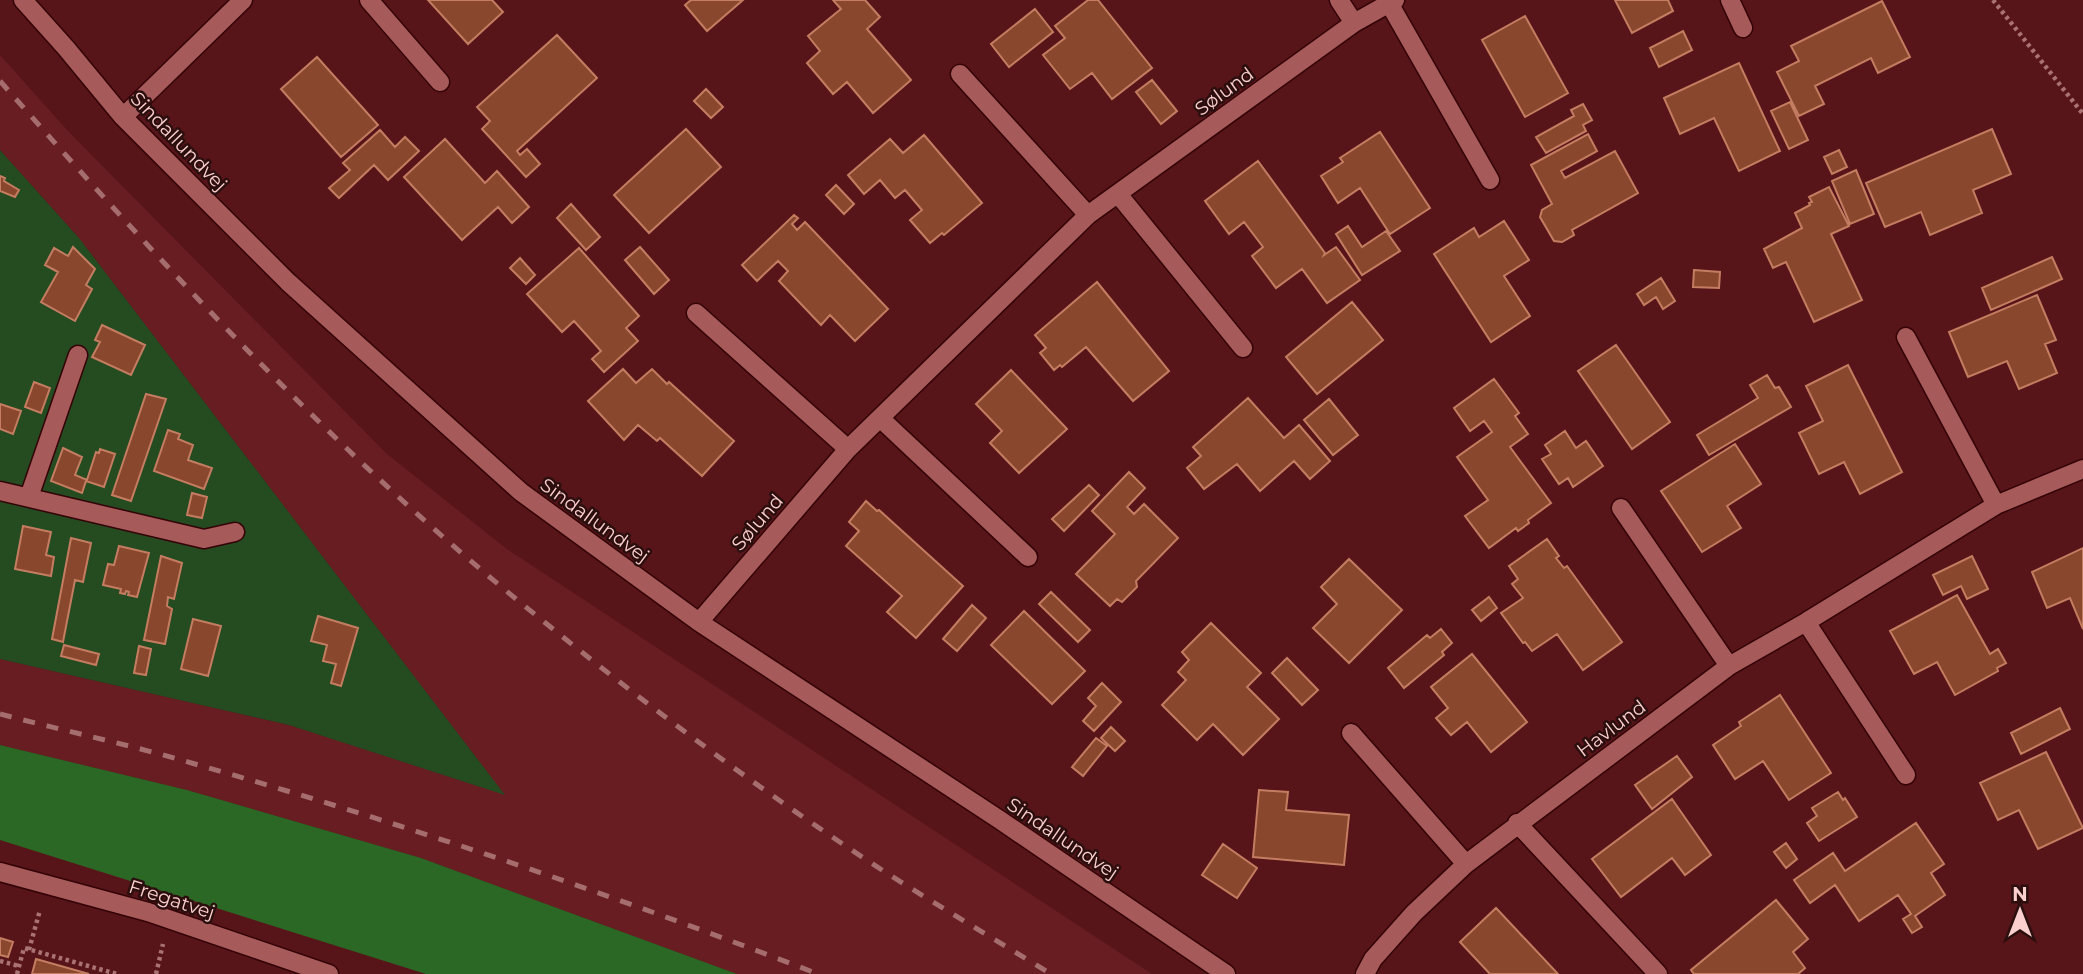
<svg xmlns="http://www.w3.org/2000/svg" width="2083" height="974" font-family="Montserrat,sans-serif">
	<rect width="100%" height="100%" fill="#581519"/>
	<!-- built -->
	<path fill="#671d21" d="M0,55L68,131L387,454L507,549L1152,974H737L421,858L187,790L0,745V659L289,725L504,794L79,238L0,150Z"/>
	<!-- green -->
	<path fill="#254b21" d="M0,150L79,238L505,795L289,725L0,659Z"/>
	<!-- forest -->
	<path fill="#2b6825" d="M0,745L187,790L421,858L737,974H426L0,840Z"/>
	<!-- building -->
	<path fill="#89472d" stroke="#c47d61" stroke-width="2" d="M428,0H492L503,12L468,44Z
		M691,0H743L707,31L685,5Z
		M833,0H865L880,17L867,29L911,80L873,113L847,82L833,94L807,63L820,51L808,36L841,9Z
		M1088,0H1098L1152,68L1112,99L1092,73L1070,89L1043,55L1065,38L1055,26Z
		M1615,0H1668L1673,11L1632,33Z
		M1882,1L1910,57L1878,73L1871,58L1815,86L1824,104L1799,116L1777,72L1799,61L1791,46Z
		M1035,9L1053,32L1009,67L991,44Z
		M1525,16L1568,93L1525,117L1482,40Z
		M1683,31L1692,50L1659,67L1650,48Z
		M557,35L597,78L517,151L520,155L527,149L540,164L526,177L482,129L490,121L477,107Z
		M317,57L378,125L341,157L281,89Z
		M1739,63L1780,151L1739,171L1714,118L1680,134L1664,98Z
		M1152,80L1177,111L1161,124L1136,92Z
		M706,89L723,107L711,118L694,101Z
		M1790,102L1808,140L1789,149L1771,111Z
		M1583,104L1592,120L1583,125L1586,131L1546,153L1536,137L1574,116L1571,110Z
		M686,129L721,167L649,233L614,195Z
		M1992,129L2011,174L1973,190L1982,213L1930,235L1921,212L1885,227L1866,183Z
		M380,130L395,147L405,137L419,151L388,180L374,165L339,198L329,188L350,170L343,163Z
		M1380,132L1430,208L1390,234L1360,188L1338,203L1321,176L1343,162L1340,158Z
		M1588,134L1597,151L1561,171L1565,178L1615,151L1638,193L1572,230L1574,235L1562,242L1554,241L1540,217L1542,210L1552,204L1531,165Z
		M924,135L982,203L944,235L942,233L930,243L910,220L922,210L905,190L895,198L880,180L864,194L848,175L890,139L903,153Z
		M445,139L485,183L497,171L529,207L512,223L498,207L462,240L404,177Z
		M1839,150L1847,167L1832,174L1824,157Z
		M1258,161L1325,253L1324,255L1336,247L1360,280L1327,303L1302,269L1276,288L1252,256L1263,247L1244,222L1229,234L1205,201Z
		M1856,170L1874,214L1850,224L1832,181Z
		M0,176L5,178L4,181L19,190L15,197L0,191Z
		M836,185L854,204L844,214L826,195Z
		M1829,187L1849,226L1831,234L1862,300L1814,322L1786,262L1773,268L1764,249L1802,228L1795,213L1810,205L1809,203L1812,202L1809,197Z
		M571,204L600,237L586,250L557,218Z
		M794,215L798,218L792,224L797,230L805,222L888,309L855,341L830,315L821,325L779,281L788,271L778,261L757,281L742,265Z
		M1504,221L1529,260L1504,276L1530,316L1491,342L1434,254L1474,228L1479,237Z
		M1348,226L1362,247L1386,231L1400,251L1362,275L1336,234Z
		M73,247L95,269L86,285L92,289L75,321L41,302L58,272L45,265L54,248L68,256Z
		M640,247L669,280L654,294L625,260Z
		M579,248L639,316L626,328L638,341L604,372L592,359L601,351L574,321L562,332L527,294Z
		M2052,257L2062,279L1991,310L1982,288Z
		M520,258L535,275L526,284L510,268Z
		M1694,270L1720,272L1719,288L1693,287Z
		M1661,278L1675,301L1663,309L1656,297L1644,305L1637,294Z
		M1097,282L1169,371L1133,401L1086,347L1062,367L1060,365L1054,370L1040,353L1046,348L1035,335Z
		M2037,295L2056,340L2045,344L2057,373L2019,389L2007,361L1968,377L1949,332Z
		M1352,302L1383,340L1317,394L1286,357Z
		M102,325L145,345L131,375L92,357L100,342L95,340Z
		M1616,345L1670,422L1632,449L1578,371Z
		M1848,365L1902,472L1860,494L1844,462L1819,474L1799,433L1823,421L1806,386Z
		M623,369L636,383L652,369L667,384L669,382L734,441L702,476L660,438L657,441L638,425L624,440L588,401Z
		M1011,370L1067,429L1019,473L990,443L1002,431L976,404Z
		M1767,375L1775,388L1779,387L1791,407L1709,455L1697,435L1758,398L1750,385Z
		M1494,379L1519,413L1515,416L1528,434L1510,447L1551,503L1528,520L1529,523L1518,531L1516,528L1489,548L1465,516L1488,500L1457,457L1492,432L1484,421L1470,431L1454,408Z
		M34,382L50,388L41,413L25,407Z
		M146,394L166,399L131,501L112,495Z
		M1248,398L1284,438L1299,425L1330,461L1310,479L1294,461L1260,491L1237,464L1204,489L1187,468L1201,456L1193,447Z
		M1329,399L1358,435L1333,455L1304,420Z
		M0,404L21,411L13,434L0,429Z
		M168,430L180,434L178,439L193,445L188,460L212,468L204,489L154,471Z
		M1565,431L1576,448L1586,441L1603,466L1573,487L1568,478L1559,484L1542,459L1551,454L1545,445Z
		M1735,444L1761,484L1727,506L1741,528L1702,552L1661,491Z
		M63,448L82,457L75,475L87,480L96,452L99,453L100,449L115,454L104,487L86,481L82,493L51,481Z
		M1129,472L1145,488L1127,507L1134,514L1144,504L1178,538L1136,581L1137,587L1122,602L1117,599L1110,606L1076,574L1115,534L1092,511Z
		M1089,485L1099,495L1064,531L1052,519Z
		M192,493L207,497L202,518L187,515Z
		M866,501L877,511L879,510L963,586L916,638L887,612L902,596L846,546L859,531L849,522Z
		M23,526L51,532L46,555L54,557L51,576L15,569Z
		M71,538L91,543L83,582L75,580L63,642L52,639Z
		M1547,539L1559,556L1556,558L1564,568L1567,566L1622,642L1583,670L1557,634L1532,651L1525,642L1523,643L1501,613L1523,598L1512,584L1518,579L1509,566Z
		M119,546L149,553L137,597L128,595L129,592L126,591L125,594L120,593L121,589L103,585L108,564L114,565Z
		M2083,548V629L2070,598L2047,608L2032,572Z
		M161,556L182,563L174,599L168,597L167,606L172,609L165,644L144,640Z
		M1972,556L1988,589L1967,599L1961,586L1943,595L1933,575Z
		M1349,559L1402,610L1349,663L1313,628L1337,604L1321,587Z
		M1051,592L1090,630L1078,642L1039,604Z
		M1957,595L1990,654L1998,649L2006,663L1997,668L1998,671L1955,695L1937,662L1914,674L1890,631Z
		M1489,597L1497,608L1481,621L1472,610Z
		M972,605L986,618L957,651L943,639Z
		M1024,611L1085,671L1052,704L991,645Z
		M318,616L358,628L341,686L331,683L336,664L323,661L327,645L311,641Z
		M193,619L221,626L208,676L181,669Z
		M1211,623L1261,673L1247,687L1279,719L1243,755L1213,724L1197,740L1162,705L1186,680L1178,672L1189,660L1182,652Z
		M1441,629L1452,643L1442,652L1444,655L1404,688L1388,668L1427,635L1430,638Z
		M64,645L99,654L96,665L61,656Z
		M139,646L151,649L146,675L134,673Z
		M1472,654L1527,722L1491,752L1467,722L1451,735L1436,718L1448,708L1431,687Z
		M1287,658L1318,690L1302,705L1272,673Z
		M1102,683L1121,702L1094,731L1083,721L1096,706L1088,698Z
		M1780,695L1831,773L1789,800L1763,761L1735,779L1713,745L1741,726L1739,722Z
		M2060,708L2070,729L2021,754L2011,733Z
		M1111,727L1125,741L1115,751L1101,738Z
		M1096,738L1107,746L1083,776L1072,767Z
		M2046,752L2083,828L2038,849L2019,810L1998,820L1980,783Z
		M1677,756L1692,777L1652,809L1635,785Z
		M1259,790L1288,792L1286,810L1349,815L1344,865L1253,857Z
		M1838,792L1843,800L1845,798L1857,817L1819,841L1807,823L1817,816L1812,808Z
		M1672,799L1711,855L1685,875L1672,858L1621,897L1592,859Z
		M1916,823L1944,864L1931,873L1945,895L1915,916L1922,927L1912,933L1903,919L1911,914L1898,895L1859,921L1835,885L1810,903L1794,880L1833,853L1845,871Z
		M1786,843L1797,859L1786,868L1774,852Z
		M1223,844L1257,868L1237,898L1202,875Z
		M1776,900L1808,939L1793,952L1805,968L1798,974H1694L1691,970Z
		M1496,908L1558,974H1490L1460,942Z
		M0,938L13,942L8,957L0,955Z
		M36,959L89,974H32Z"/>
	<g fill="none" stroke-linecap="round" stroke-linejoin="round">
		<defs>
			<path id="minor" d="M23,0L66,48L123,117L288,282L521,492L699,622L1000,820L1226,974
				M369,0L440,82
				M1339,0L1354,23
				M1730,0L1743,28
				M1389,3L1490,180
				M960,74L1088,215
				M123,117L243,0
				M1118,194L1243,348
				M696,313L848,449
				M1906,337L1996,505
				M881,419L1028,557
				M0,491L204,539L235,532
				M29,497L78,355
				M1621,508L1729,666
				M699,622L848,449L1088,215L1354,23L1395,0
				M1806,622L1906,775
				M1351,733L1466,864
				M1517,823L1658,974
				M0,872L148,912L329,974
				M1365,974L1373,959L1414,913L1466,864L1729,666L1806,622L1996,505L2083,469"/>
		</defs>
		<!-- minor casing -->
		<use href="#minor" stroke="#340307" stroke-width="21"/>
		<!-- path -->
		<path stroke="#a97273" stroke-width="4.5" stroke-dasharray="3.5 3.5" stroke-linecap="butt" d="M1993,0L2083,114
			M29,950L40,910
			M0,961L19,966
			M17,974L24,948L117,974
			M156,974L163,944"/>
		<!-- minor -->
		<use href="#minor" stroke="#a65b5a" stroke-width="18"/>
		<!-- rail -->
		<path stroke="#a56d6e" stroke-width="5" stroke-dasharray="12 12" stroke-linecap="butt" d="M0,81C162,265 331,448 521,603C638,699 759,790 885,872C940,907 996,940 1051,974
			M0,714C65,731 131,745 195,764C406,824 613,895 818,974"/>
	</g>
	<g text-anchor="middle" stroke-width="5" stroke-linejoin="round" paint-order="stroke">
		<!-- street labels -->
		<g font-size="19" fill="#facfcd" stroke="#2b0e0e">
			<text transform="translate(1224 91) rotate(-36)" y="7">Sølund</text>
			<text transform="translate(179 141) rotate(46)" y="7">Sindallundvej</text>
			<text transform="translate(595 520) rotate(36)" y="7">Sindallundvej</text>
			<text transform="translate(757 522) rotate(-49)" y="7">Sølund</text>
			<text transform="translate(1611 728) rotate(-37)" y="7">Havlund</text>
			<text transform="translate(1063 838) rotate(34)" y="7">Sindallundvej</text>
			<text transform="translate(172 899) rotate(18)" y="7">Fregatvej</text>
		</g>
	</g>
	<!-- north arrow -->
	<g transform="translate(2020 911)" stroke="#2b0e0e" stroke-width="5" paint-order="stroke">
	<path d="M0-5L12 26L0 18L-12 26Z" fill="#facfcd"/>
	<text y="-10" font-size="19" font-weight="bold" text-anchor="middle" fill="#facfcd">N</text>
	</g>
</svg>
